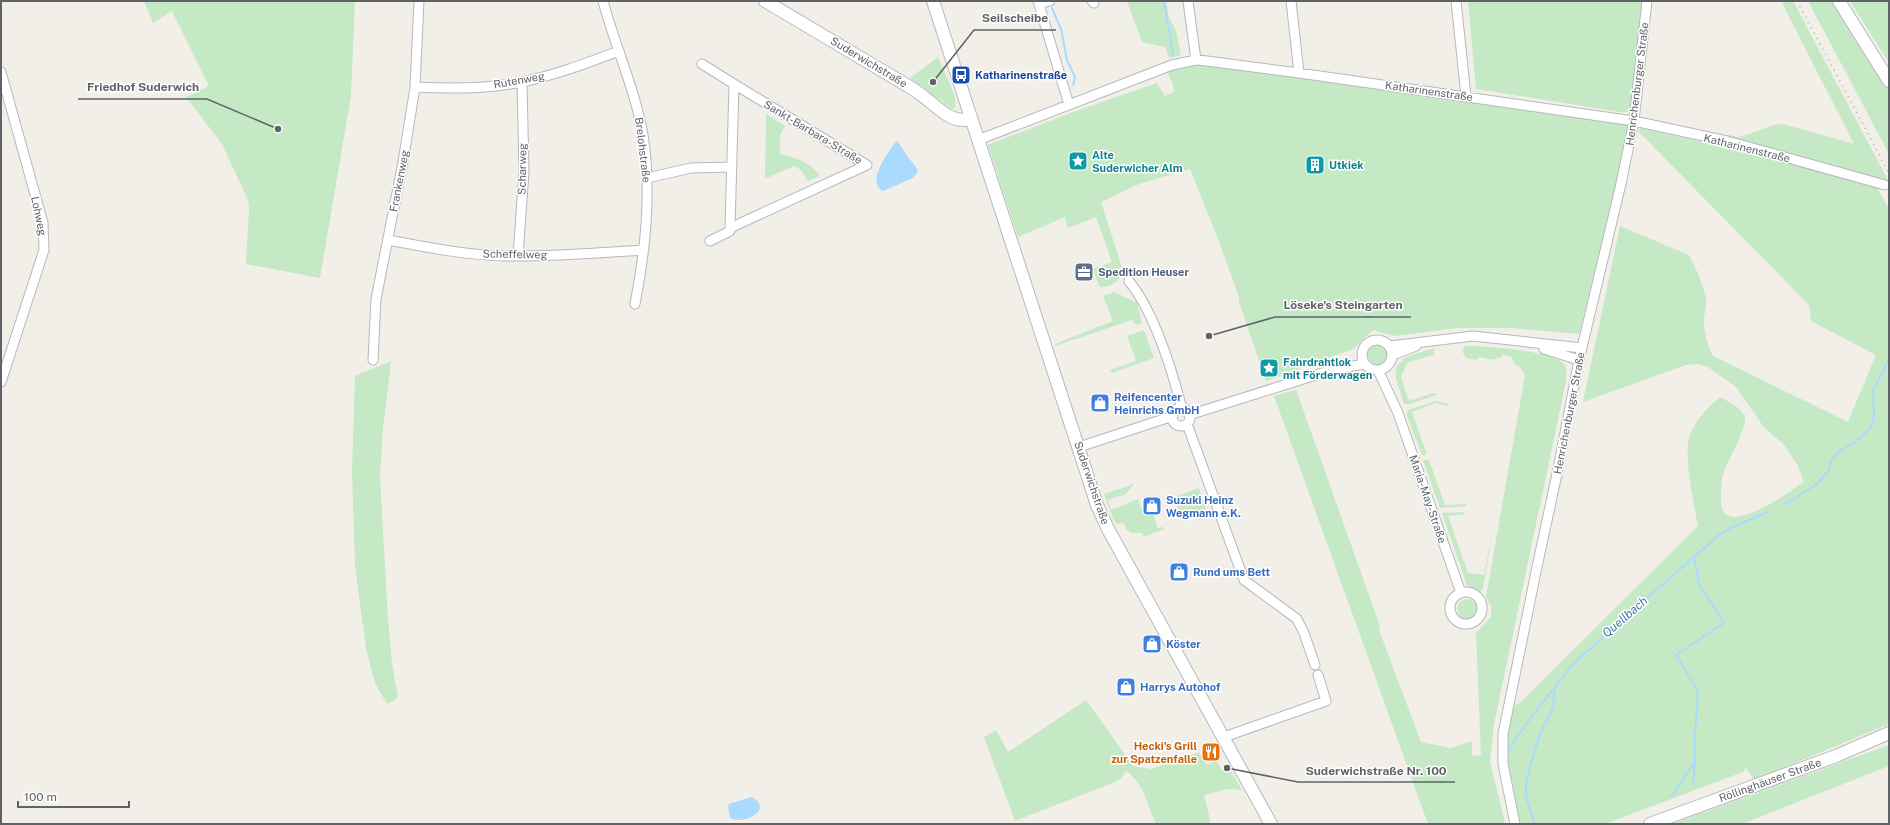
<svg xmlns="http://www.w3.org/2000/svg" width="1890" height="825" font-family="'Public Sans',sans-serif">
	<rect width="100%" height="100%" fill="#f1efe8"/>
	<!-- green -->
	<path fill="#c5e8c5" d="M144,1H355L351,96L320,278L246,264L249,208L248,200L222,144L186,97L209,86L172,11L153,23Z
		M1127,1H1166L1169,17L1176,31L1181,55L1169,58L1165,47L1142,42Z
		M1468,1H1642L1633,107L1627,112H1621L1476,89Z
		M1781,1H1793L1889,182L1727,141L1728,135L1740,137L1774,125L1783,124L1854,144Z
		M1808,1H1832L1889,90V154Z
		M1850,1H1889V63Z
		M938,57C942,70 958,93 955,108L953,109L910,78Z
		M1199,63L1465,99L1631,126L1579,334L1510,328H1458L1394,336L1373,330L1353,349L1266,381L1239,302V297L1218,239L1190,169L1139,184L1101,202L1124,274C1115,281 1116,286 1101,287L1099,286L1093,269L1112,262L1096,217L1068,228L1065,217L1018,237L988,145L1073,112L1157,83L1165,96L1175,91L1167,70Z
		M766,114L785,126L780,135V154C794,156 811,163 820,176L808,181L801,170L794,166L765,179Z
		M1640,128L1766,156L1876,186L1889,209V724L1754,780L1746,768L1743,772L1605,824H1520L1507,760L1505,739L1512,707L1521,702L1698,526C1694,504 1684,460 1689,439C1693,423 1708,407 1720,397C1727,401 1743,408 1745,418C1746,429 1730,457 1725,469C1721,478 1721,488 1721,498C1718,544 1789,492 1804,482L1797,464L1784,445L1763,426L1736,387L1708,367L1698,364L1686,365L1583,402L1620,226L1689,255C1696,268 1703,284 1706,299C1707,305 1704,313 1704,320C1704,332 1707,345 1713,356L1848,422L1876,355L1811,321L1809,305L1639,132Z
		M1114,292L1137,303L1142,323L1136,325L1132,320L1055,346V344L1113,321L1103,296Z
		M1144,330L1154,358L1112,373L1110,370L1136,361L1127,336Z
		M1372,335L1384,336L1393,342L1382,338H1370L1357,354L1362,342Z
		M1368 355a10 10 0 1 1 20 0a10 10 0 1 1-20 0Z
		M1465,346C1484,346 1551,350 1564,364C1569,370 1565,384 1564,391L1494,724L1490,761L1505,824H1428L1274,396L1296,390L1380,626L1379,630L1421,742L1451,748L1472,741V756L1481,755L1476,633L1491,617V606L1486,597L1525,375L1520,367L1515,365L1511,357L1502,354V357L1496,358L1495,360L1479,357L1478,360L1466,358L1462,351Z
		M1434,348V355L1408,362L1401,377L1409,401L1434,393L1438,394L1411,404H1404L1396,378V367L1406,357Z
		M391,361L383,428L380,478L388,619L392,663L398,698L387,704L375,683L366,648L355,566L352,470L355,376Z
		M1435,401L1448,404L1449,406L1435,403L1412,412L1427,455H1422L1406,413L1409,410Z
		M1423,460H1429L1445,505L1467,504L1466,506L1440,508Z
		M1134,484L1126,494L1108,500L1111,510L1138,499L1141,508L1150,505L1158,528L1163,527L1164,529L1144,537L1142,533H1132L1126,529L1124,523L1118,524L1114,521L1104,494Z
		M1199,488L1206,509L1181,518L1174,497Z
		M1463,512L1466,514L1448,516L1468,573L1484,575L1494,526L1483,588L1479,594L1467,585L1442,513Z
		M1457 609a10 10 0 1 1 20 0a10 10 0 1 1-20 0Z
		M1086,700L1133,766L1151,769L1199,752L1207,765L1216,760L1222,771L1229,768L1242,790L1229,789L1204,795L1211,824H1156C1148,806 1143,782 1126,771L1121,779L1115,782L1015,821L984,737L996,730L1008,752Z
		M1889,745V766L1742,824H1672Z"/>
	<!-- water -->
	<path fill="#aadaff" d="M896,141C901,144 901,147 904,151C908,159 914,162 918,171L913,178L883,191C865,182 889,152 896,141Z
		M752,797C775,811 741,825 730,818L728,807L729,804Z"/>
	<g fill="none" stroke-linecap="round" stroke-linejoin="round">
		<!-- stream -->
		<path stroke="#aadaff" stroke-width="2" d="M1164,1L1173,54
			M1052,8L1061,29L1067,60L1075,77L1073,85
			M1784,505L1817,484L1829,470L1831,461L1839,451L1855,442L1871,428L1874,413L1873,390L1889,360
			M1507,750L1512,746L1514,741L1530,719L1572,665L1586,652L1594,647L1603,637L1719,535L1728,529L1768,512
			M1693,785L1695,761
			M1672,796L1695,761V736L1698,691L1676,655L1724,623L1699,584L1694,557
			M1535,824C1532,814 1527,804 1526,794C1525,780 1535,748 1540,734C1549,713 1555,713 1554,688"/>
		<defs>
			<path id="street" d="M603,1C615,46 635,89 643,135C652,191 646,248 635,304
				M1038,1L1069,105
				M1092,1L1094,3
				M1188,1L1196,60
				M1291,1L1299,73
				M1456,1L1466,96
				M1039,4L1050,1
				M702,64L734,84
				M1,72L43,223L44,250L1,382
				M734,84L867,165L730,228Z
				M415,87C450,89 487,89 522,82C556,75 587,63 619,51
				M978,140L1172,65L1196,60L1207,61L1299,73L1634,121L1727,141L1885,185
				M647,178L691,168L732,167
				M388,240C426,247 465,255 503,256C550,257 597,253 644,250
				M710,241L730,231V228
				M518,256L524,171L522,82
				M1129,281C1154,312 1172,370 1182,409
				M1362 355a15 15 0 1 1 30 0a15 15 0 1 1-30 0Z
				M1390,346L1473,336L1582,348
				M1544,349L1579,360
				M1393,355L1416,346
				M373,360L376,299L403,162L415,87L419,1
				M1378,370L1398,413L1461,593
				M1172 417a9 9 0 1 1 18 0a9 9 0 1 1-18 0Z
				M1189,415L1335,369L1365,364
				M1187,424L1244,580L1297,619L1304,633L1315,665
				M1079,447L1173,416
				M1450 608a16 16 0 1 1 32 0a16 16 0 1 1-32 0Z
				M1224,737L1326,701L1318,675
				M1515,824L1503,764V734L1537,567L1557,474L1579,360L1620,188L1634,121L1647,1"/>
			<path id="secondary" d="M765,1L903,83C910,87 918,92 924,97C939,108 951,124 971,119
				M933,1L1097,505L1108,529L1271,824
				M1839,1L1889,81
				M1650,824L1836,756L1889,733"/>
		</defs>
		<!-- street casing -->
		<use href="#street" stroke="#b5b8bc" stroke-width="11"/>
		<!-- secondary casing -->
		<use href="#secondary" stroke="#b6babf" stroke-width="14"/>
		<!-- street -->
		<use href="#street" stroke="#fff" stroke-width="9"/>
		<!-- secondary -->
		<use href="#secondary" stroke="#fff" stroke-width="12"/>
		<!-- rail -->
		<path stroke="#b6b7b8" stroke-width="2" stroke-dasharray="1 5" stroke-linecap="butt" d="M1797,1L1889,173"/>
	</g>
	<!-- icons -->
	<defs>
		<symbol id="bus-square" viewBox="-11 -11 22 22"><rect x="-9" y="-9" width="18" height="18" rx="4" fill="#1a4fb4" stroke="#fff"/><path d="M-5-6H5V4H4V6H2V4H-2V6H-4V4H-5ZM-3.5-4V0h7V-4ZM-3.5 1.2v1.5H-2V1.2ZM2 1.2v1.5H3.5V1.2Z" fill="#fff"/></symbol>
		<symbol id="sight-square" viewBox="-11 -11 22 22"><rect x="-9" y="-9" width="18" height="18" rx="4" fill="#0f9aa8" stroke="#fff"/><path d="M0-6L1.8-2.2L6-1.7L2.9 1.2L3.7 5.4L0 3.3L-3.7 5.4L-2.9 1.2L-6-1.7L-1.8-2.2Z" fill="#fff"/></symbol>
		<symbol id="building-square" viewBox="-11 -11 22 22"><rect x="-9" y="-9" width="18" height="18" rx="4" fill="#0f9aa8" stroke="#fff"/><path d="M-4-6H4V6H1V3H-1V6H-4ZM-2.5-4.3h1.7v1.8h-1.7ZM.8-4.3h1.7v1.8H.8ZM-2.5-1h1.7V.8h-1.7ZM.8-1h1.7V.8H.8Z" fill="#fff"/></symbol>
		<symbol id="office-square" viewBox="-11 -11 22 22"><rect x="-9" y="-9" width="18" height="18" rx="4" fill="#5c6f8a" stroke="#fff"/><path d="M-6-3h4V-5.5h4V-3h4V5H-6ZM-1-4.5V-3h2v-1.5ZM-6 0V1H6V0Z" fill="#fff"/></symbol>
		<symbol id="shop-square" viewBox="-11 -11 22 22"><rect x="-9" y="-9" width="18" height="18" rx="4" fill="#3f7fe0" stroke="#fff"/><path d="M-5-2.5h2.3a2.7 3.5 0 0 1 5.4 0H5L5.5 6h-11ZM-1.5-2.5h3a1.5 2.3 0 0 0-3 0Z" fill="#fff"/></symbol>
		<symbol id="restaurant-square" viewBox="-11 -11 22 22"><rect x="-9" y="-9" width="18" height="18" rx="4" fill="#e8710a" stroke="#fff"/><path d="M-5-6h1v4h1v-4h1v4h1v-4h1v5L-1.5 .5V6h-2V.5L-5-1ZM5-6V6H3V1.5H1.5Q1.5-4 5-6Z" fill="#fff"/></symbol>
	</defs>
	<g fill-rule="evenodd">
		<use href="#bus-square" x="950" y="64" width="22" height="22"/>
		<use href="#sight-square" x="1067" y="150" width="22" height="22"/>
		<use href="#building-square" x="1304" y="154" width="22" height="22"/>
		<use href="#office-square" x="1073" y="261" width="22" height="22"/>
		<use href="#sight-square" x="1258" y="357" width="22" height="22"/>
		<use href="#shop-square" x="1089" y="392" width="22" height="22"/>
		<use href="#shop-square" x="1141" y="495" width="22" height="22"/>
		<use href="#shop-square" x="1168" y="561" width="22" height="22"/>
		<use href="#shop-square" x="1141" y="633" width="22" height="22"/>
		<use href="#shop-square" x="1115" y="676" width="22" height="22"/>
		<use href="#restaurant-square" x="1200" y="741" width="22" height="22"/>
	</g>
	<g text-anchor="middle" stroke-width="3" stroke-linejoin="round" paint-order="stroke">
		<!-- street labels -->
		<g font-size="11" fill="#5f6368" stroke="#fff">
			<text transform="translate(869 62) rotate(31)" y="4">Suderwichstraße</text>
			<text transform="translate(519 80) rotate(-10)" y="4">Rutenweg</text>
			<text transform="translate(1637 84) rotate(-83)" y="4">Henrichenburger Straße</text>
			<text transform="translate(1429 91) rotate(8)" y="4">Katharinenstraße</text>
			<text transform="translate(813 132) rotate(31)" y="4">Sankt-Barbara-Straße</text>
			<text transform="translate(1747 148) rotate(14)" y="4">Katharinenstraße</text>
			<text transform="translate(643 150) rotate(83)" y="4">Brelohstraße</text>
			<text transform="translate(522 169) rotate(-89)" y="4">Scharweg</text>
			<text transform="translate(399 181) rotate(-79)" y="4">Frankenweg</text>
			<text transform="translate(39 216) rotate(78)" y="4">Lohweg</text>
			<text transform="translate(515 254) rotate(1)" y="4">Scheffelweg</text>
			<text transform="translate(1569 413) rotate(-79)" y="4">Henrichenburger Straße</text>
			<text transform="translate(1092 483) rotate(71)" y="4">Suderwichstraße</text>
			<text transform="translate(1428 499) rotate(71)" y="4">Maria-May-Straße</text>
			<text transform="translate(1770 780) rotate(-20)" y="4">Röllinghäuser Straße</text>
		</g>
		<!-- transit labels -->
		<g font-size="11" font-weight="bold" fill="#164399" stroke="#fff" text-anchor="start">
			<text x="975" y="79">Katharinenstraße</text>
		</g>
		<!-- culture labels -->
		<g font-size="11" font-weight="bold" fill="#0d838f" stroke="#fff" text-anchor="start">
			<text x="1092" y="159">Alte<tspan x="1092" dy="13">Suderwicher Alm</tspan></text>
			<text x="1329" y="169">Utkiek</text>
			<text x="1283" y="366">Fahrdrahtlok<tspan x="1283" dy="13">mit Förderwagen</tspan></text>
		</g>
		<!-- service labels -->
		<g font-size="11" font-weight="bold" fill="#4e5e75" stroke="#fff" text-anchor="start">
			<text x="1098" y="276">Spedition Heuser</text>
		</g>
		<!-- shop labels -->
		<g font-size="11" font-weight="bold" fill="#366cbe" stroke="#fff" text-anchor="start">
			<text x="1114" y="401">Reifencenter<tspan x="1114" dy="13">Heinrichs GmbH</tspan></text>
			<text x="1166" y="504">Suzuki Heinz<tspan x="1166" dy="13">Wegmann e.K.</tspan></text>
			<text x="1193" y="576">Rund ums Bett</text>
			<text x="1166" y="648">Köster</text>
			<text x="1140" y="691">Harrys Autohof</text>
		</g>
		<!-- food labels -->
		<g font-size="11" font-weight="bold" fill="#c56008" stroke="#fff" text-anchor="end">
			<text x="1197" y="750">Hecki's Grill<tspan x="1197" dy="13">zur Spatzenfalle</tspan></text>
		</g>
		<!-- water labels -->
		<g font-size="12" font-style="italic" fill="#4174aa" stroke="#fff">
			<text transform="translate(1625 617) rotate(-41)" y="4">Quellbach</text>
		</g>
	</g>
	<!-- callouts -->
	<path fill="none" stroke="#5f6368" stroke-width="1.5" d="M933 82L974 30H1056M278 129L207 99H78M1209 336L1275 317H1411M1227 768L1298 782H1455"/>
	<g fill="#5f6368" stroke="#fff" stroke-width="1.5">
		<circle cx="933" cy="82" r="4"/>
		<circle cx="278" cy="129" r="4"/>
		<circle cx="1209" cy="336" r="4"/>
		<circle cx="1227" cy="768" r="4"/>
	</g>
	<g font-size="12" text-anchor="middle" font-weight="bold" fill="#5f6368" stroke="#fff" stroke-width="3" stroke-linejoin="round" paint-order="stroke">
		<text x="1015" y="22">Seilscheibe</text>
		<text x="143" y="91">Friedhof Suderwich</text>
		<text x="1343" y="309">Löseke's Steingarten</text>
		<text x="1376" y="775">Suderwichstraße Nr. 100</text>
	</g>
	<!-- border -->
	<rect width="1890" height="825" fill="none" stroke="#5f6368" stroke-width="4"/>
	<!-- scale -->
	<path d="M18 801v6h111v-6" fill="none" stroke="#5f6368" stroke-width="2"/>
	<text x="24" y="801" font-size="12" fill="#5f6368" stroke="#ffffff" stroke-width="3" paint-order="stroke">100 m</text>
</svg>
